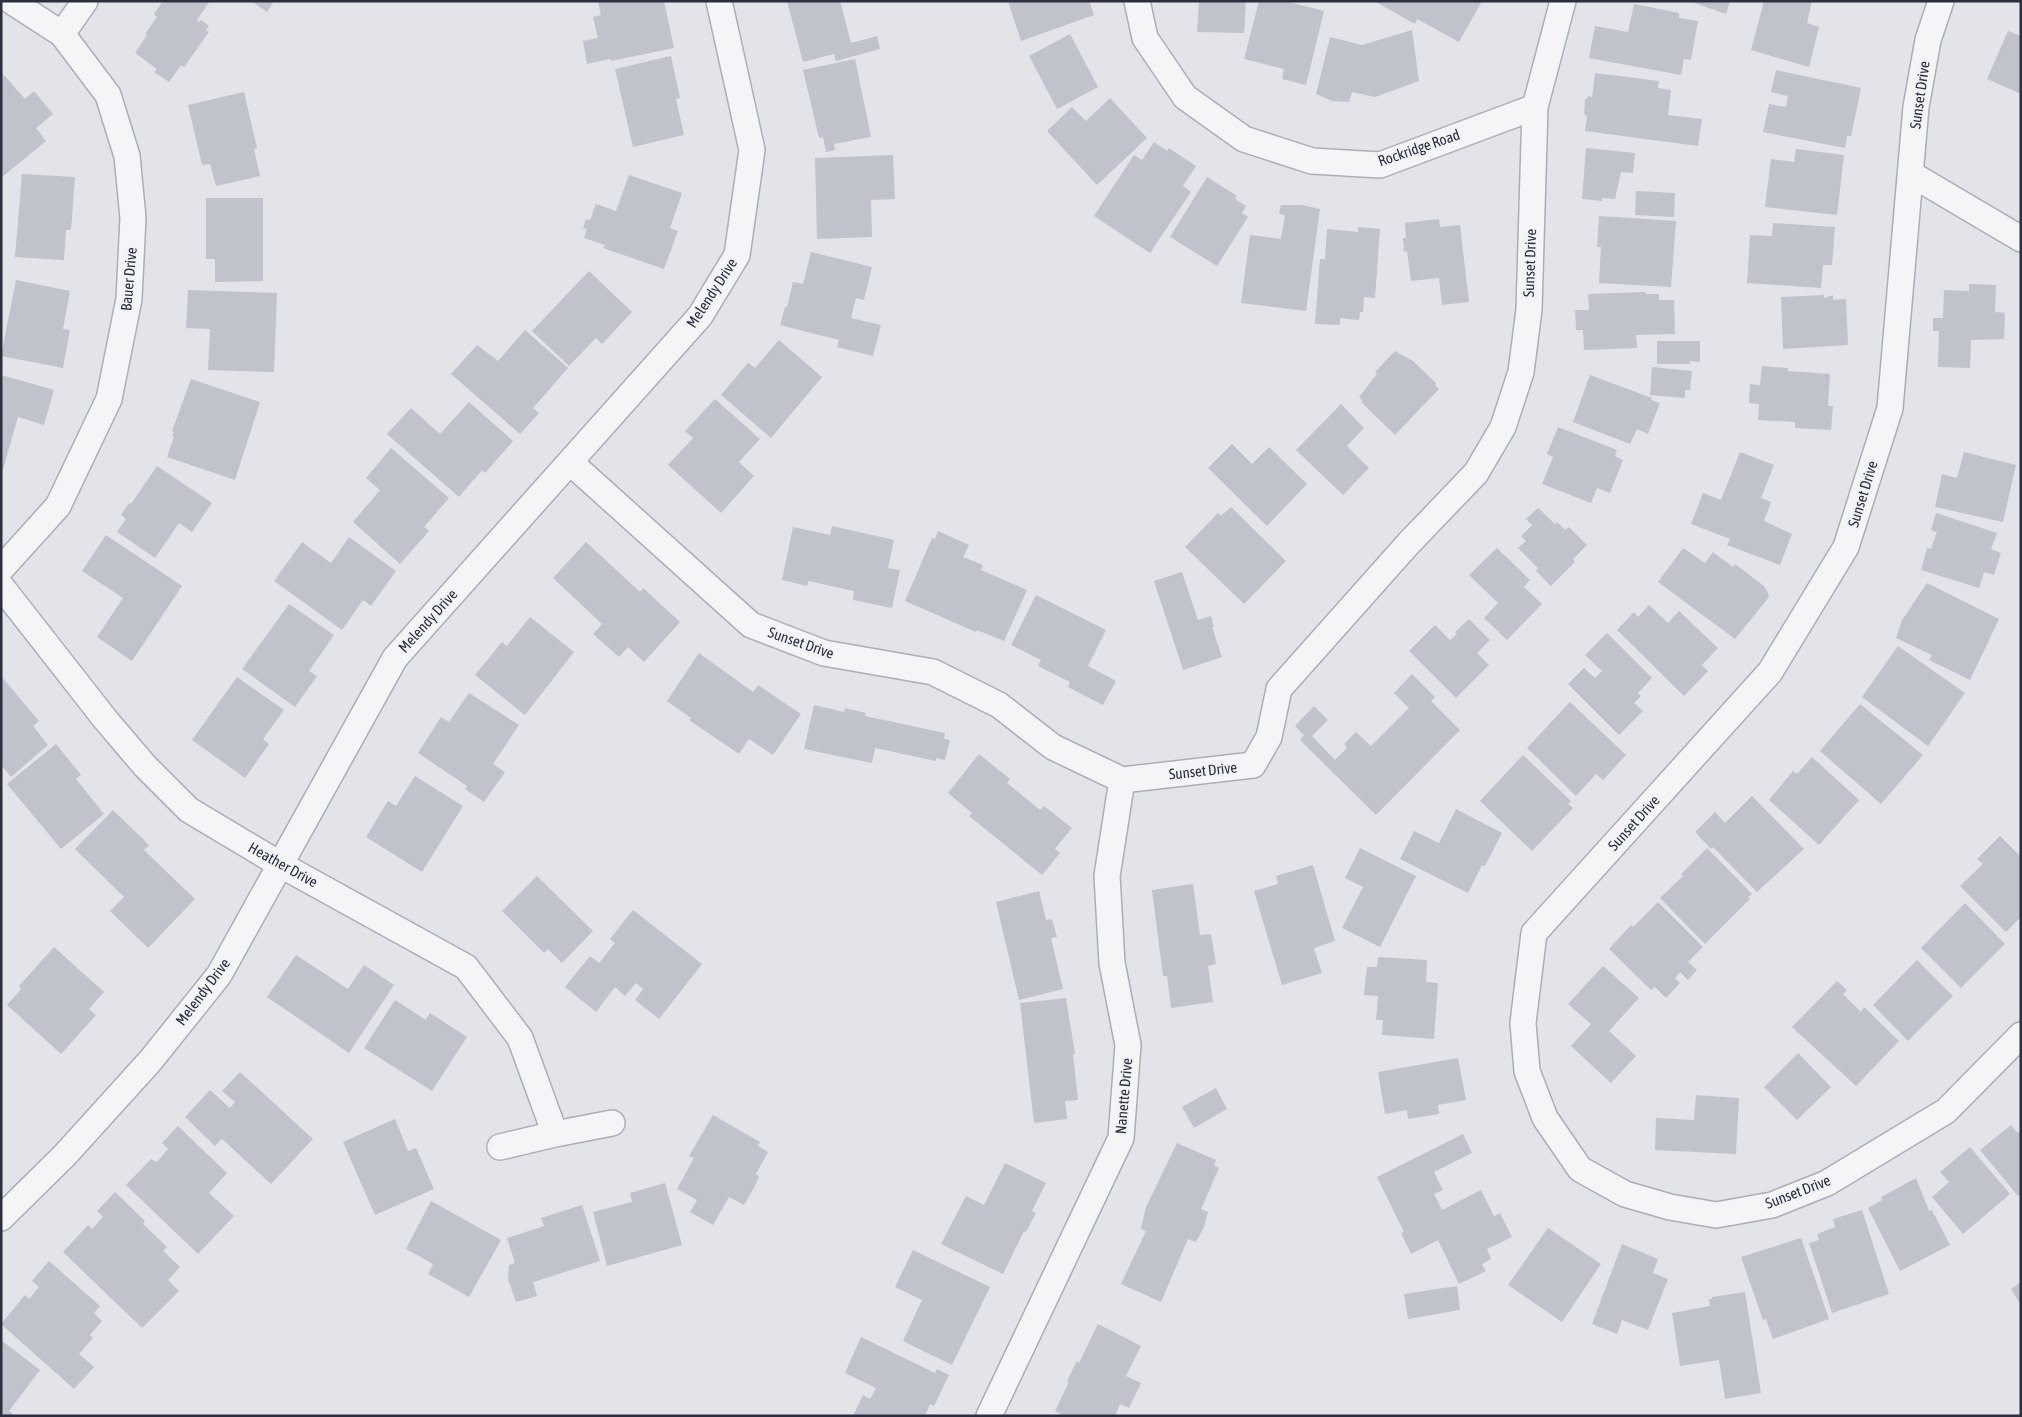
<svg xmlns="http://www.w3.org/2000/svg" width="2022" height="1417" font-family="'Asap Condensed',sans-serif">
	<rect width="100%" height="100%" fill="#e2e4e9"/>
	<!-- building -->
	<path fill="#c0c2cc" d="M163,1H210L197,20L199,22L201,20L209,26L206,30L209,32L184,67L181,65L169,82L154,72L157,69L135,53L147,35L145,34L157,17L154,14Z
		M251,1H274L267,12Z
		M598,1H664L674,48L611,61L610,59L587,64L583,41L598,38L593,17L601,15Z
		M787,1H840L851,43L877,36L880,49L836,61L834,54L803,62Z
		M1008,1H1089L1094,15L1021,41Z
		M1199,1H1246L1244,33L1197,32Z
		M1259,1H1285L1324,11L1306,85L1282,79L1284,69L1244,59Z
		M1374,1H1482L1459,42L1417,19L1415,24Z
		M1689,1H1730L1726,14Z
		M1764,1H1812L1807,23L1819,27L1809,67L1751,50Z
		M1634,4L1679,13V18L1698,21L1691,60L1684,59L1681,75L1589,58L1595,26L1628,32Z
		M1412,30L1419,81L1375,97L1352,92L1349,102L1332,101L1316,94L1330,37L1362,45Z
		M2008,31L2021,36V94L1987,79Z
		M1070,34L1098,87L1057,109L1029,56Z
		M671,56L680,98L676,99L684,135L633,147L615,69Z
		M855,59L871,137L834,144L835,150L826,152L823,137L819,138L803,70Z
		M1776,70L1861,88L1851,136H1847L1845,148L1763,132L1769,104L1786,107L1788,96L1771,92Z
		M2,73L25,99L34,91L53,114L36,128L46,141L1,178Z
		M1595,73L1659,81L1658,88L1671,90L1668,115L1702,119L1698,146L1585,131L1587,117L1584,113L1585,100L1589,96L1592,97Z
		M244,92L257,148L254,149L260,176L216,186L210,164L202,165L188,105Z
		M1110,98L1147,138L1097,185L1047,131L1072,107L1086,121Z
		M1154,142L1167,151L1169,148L1196,166L1183,186L1191,192L1150,253L1094,216L1134,155L1142,160Z
		M1586,148L1635,153L1633,173L1621,172L1615,199L1602,198V201L1582,199Z
		M1796,149L1844,155L1837,215L1765,207L1771,159L1794,162Z
		M893,155L895,199L871,200L872,237L817,239L815,158Z
		M22,174L75,177L71,230H66L64,260L15,257Z
		M629,175L682,193L670,228L678,231L664,269L603,248L605,245L584,238L587,229L583,228L586,219L590,220L596,204L616,211Z
		M1207,177L1237,196L1235,199L1246,206L1242,213L1248,217L1217,266L1170,237Z
		M1636,191L1675,193L1674,217L1635,215Z
		M206,198H263V281L215,282V259H206Z
		M1281,205H1302L1320,209L1306,311L1241,303L1250,235L1281,239L1285,215L1279,214Z
		M1599,216L1676,221L1671,287L1599,283L1601,247H1597Z
		M1439,219L1440,227L1460,225L1469,302L1442,305L1439,278L1411,281L1407,251L1404,252L1403,238H1406L1405,223Z
		M1773,223L1835,227L1832,265H1823L1821,288L1747,283L1750,235L1772,236Z
		M1358,227L1380,229L1375,298L1364,297L1363,312H1360L1359,320L1340,318V325L1315,324L1320,259H1325L1327,229L1358,232Z
		M811,252L872,267L864,300L856,298L851,318L881,325L873,356L837,347L839,340L780,325L785,307H787L793,282L803,284Z
		M589,271L632,312L602,344L596,338L569,366L532,331Z
		M16,280L70,291L63,329L70,330L63,368L1,356Z
		M1969,284L1996,285L1995,312L2005,313L2004,339L1971,340L1970,368L1938,367L1939,331H1933V318H1943L1944,290L1969,291Z
		M188,290L277,293L274,372L208,370L210,329L186,328Z
		M1645,292L1646,294H1659V300H1674L1675,334L1636,335L1637,348L1584,350L1583,330H1576L1575,310H1589L1588,294Z
		M1824,295V298L1833,295V300L1846,299L1848,345L1783,349L1781,297Z
		M525,330L568,368L533,408L539,413L520,434L451,374L477,345L498,361Z
		M779,340L822,377L771,438L721,395L748,363L755,368Z
		M1657,341H1700V362L1690,361V364H1657Z
		M1395,351L1413,361L1436,383L1435,385L1439,389L1395,435L1361,402L1363,401L1359,397L1377,374L1375,372Z
		M1762,366L1788,368V371L1830,374L1828,406H1833L1831,430L1795,428V422L1758,420L1759,404L1749,403L1750,384L1760,385Z
		M1652,367L1692,371L1690,390H1685V398L1650,395Z
		M1,375L54,390L44,425L18,417L2,473Z
		M1590,375L1652,398L1651,400L1660,403L1648,434L1637,429L1630,444L1573,422Z
		M191,379L260,402L235,480L167,457L174,437L172,436L174,432L172,431Z
		M715,399L760,439L739,462L754,476L721,513L668,465L693,438L685,431Z
		M469,402L513,441L485,473L482,470L459,497L387,434L411,408L440,434Z
		M1341,404L1364,428L1347,446L1369,468L1343,495L1296,450Z
		M1558,427L1617,450L1615,456L1623,460L1610,493L1597,488L1591,503L1542,484L1553,457L1547,454Z
		M1232,444L1252,464L1269,447L1307,484L1267,526L1208,468Z
		M391,448L449,498L424,527L429,531L400,564L353,522L380,490L366,478Z
		M1740,452L1774,465L1761,498L1771,502L1764,521L1792,534L1780,565L1727,545L1730,539L1691,524L1703,493L1721,500Z
		M1964,452L2016,465L2003,522L1935,507L1942,474L1957,478Z
		M157,466L212,503L192,532L179,523L155,558L117,532L126,519L121,515L129,503L131,504Z
		M1231,507L1286,561L1244,604L1185,547L1218,513L1221,516Z
		M1538,508L1555,524L1557,522L1565,530L1569,527L1587,545L1573,559L1575,562L1551,586L1536,571L1538,568L1518,548L1526,541L1521,536L1532,525L1526,519Z
		M1936,513L1997,533L1991,549L2001,553L1994,575L1984,572L1979,588L1921,570L1927,548L1931,549L1937,532L1931,530Z
		M832,526L894,540L888,568L900,570L892,608L853,600L854,591L808,581L807,586L782,580L793,527L830,535Z
		M938,531L969,545L963,557L983,565L981,570L1027,590L1004,641L977,630L976,632L905,601L932,538L935,539Z
		M106,535L182,586L132,661L97,637L123,598L82,571Z
		M349,537L396,571L371,606L363,600L342,630L274,581L302,542L331,563Z
		M586,542L640,592L643,588L680,622L644,662L628,647L619,657L593,634L602,624L553,578Z
		M1497,548L1530,580L1524,587L1542,604L1507,640L1484,618L1498,603L1469,575Z
		M1683,548L1705,563L1713,552L1733,567L1735,564L1764,586L1768,593L1769,597L1735,639L1658,582Z
		M1182,572L1198,620L1211,616L1214,627H1212L1222,657L1183,670L1154,581Z
		M1927,583L1999,619L1970,680L1929,660L1932,655L1896,638L1902,620Z
		M1036,595L1106,630L1088,666L1116,681L1103,705L1068,687L1070,682L1038,666L1041,660L1011,645Z
		M289,604L334,635L309,671L317,676L295,707L242,669Z
		M1649,605L1668,623L1679,611L1718,648L1702,665L1708,671L1684,696L1617,630L1634,612L1638,617Z
		M530,617L574,652L525,715L475,675L502,642L507,646Z
		M1469,619L1490,640L1477,653L1489,665L1456,698L1409,651L1435,625L1450,640L1457,634L1455,632Z
		M1607,633L1652,678L1638,693L1641,696L1634,703L1643,711L1619,735L1568,684L1584,668L1595,678L1602,671L1585,655Z
		M1898,646L1965,693L1928,746L1862,697Z
		M699,653L753,692L758,685L801,714L773,755L749,739L739,754L689,720L691,718L667,701Z
		M1412,674L1435,697L1431,701L1460,730L1376,815L1300,740L1304,735L1295,726L1314,706L1328,720L1312,736L1335,760L1347,748L1344,744L1356,732L1371,746L1409,708L1394,693Z
		M1,676L39,721L33,726L48,745L11,777L1,765Z
		M237,677L284,710L263,739L269,744L245,778L192,740Z
		M469,693L519,725L493,764L505,772L484,802L465,789L467,786L418,753L441,717L449,722Z
		M1570,702L1626,755L1603,780L1596,774L1576,796L1527,748Z
		M1860,704L1923,755L1881,804L1820,751Z
		M814,705L844,712L845,708L866,713L865,716L945,733L944,739L950,740L945,760L936,758V761L875,748L872,763L804,749Z
		M56,744L81,775L76,779L104,814L61,849L7,784Z
		M979,754L1010,779L1007,783L1040,810L1044,806L1072,828L1055,849L1060,853L1042,875L969,816L972,813L948,793Z
		M1523,755L1571,801L1568,804L1573,808L1532,851L1480,801Z
		M1812,757L1859,800L1819,845L1769,800L1793,771L1797,774Z
		M415,776L463,806L422,872L366,837L388,801L396,806Z
		M1752,796L1804,849L1757,892L1713,847L1711,849L1695,832L1715,812L1725,823Z
		M1456,809L1502,833L1485,866L1482,865L1468,893L1400,859L1414,831L1439,843Z
		M113,810L149,845L144,850L195,899L148,948L110,911L124,897L75,849Z
		M2000,836L2021,857V917L2006,932L1960,886L1983,864L1977,859Z
		M1360,848L1416,876L1380,947L1342,928L1363,887L1345,878Z
		M1707,848L1752,894L1748,897L1750,899L1705,944L1660,898L1683,876L1681,874Z
		M1313,865L1335,941L1314,948L1322,973L1282,985L1254,891L1278,884L1276,876Z
		M537,876L593,931L562,963L548,949L544,953L502,911Z
		M1193,884L1200,935L1211,934L1216,964L1208,966L1213,1002L1171,1008L1167,976H1163L1152,890Z
		M1039,891L1046,920L1052,919L1057,937L1051,938L1063,989L1019,1000L996,902Z
		M1658,902L1703,947L1688,962L1697,970L1688,980L1680,972L1675,978L1680,983L1666,998L1655,987L1651,990L1609,949L1631,925L1633,927Z
		M1965,903L2005,944L1961,988L1921,948Z
		M633,910L702,964L659,1019L635,1000L643,989L636,983L625,996L615,987L596,1012L565,987L590,956L599,963L615,943L610,939Z
		M54,947L104,992L89,1009L96,1015L61,1054L7,1005L21,989L19,986Z
		M296,955L348,989L364,965L394,985L349,1053L267,997Z
		M1378,957L1427,960L1426,982L1438,983L1434,1039L1382,1035L1383,1020H1376L1378,996L1364,995L1367,967H1377Z
		M1917,960L1953,996L1908,1041L1873,1005Z
		M1603,966L1639,998L1609,1031L1636,1056L1611,1083L1571,1046L1591,1024L1568,1004Z
		M1837,981L1847,990L1843,994L1861,1012L1864,1007L1899,1041L1856,1086L1792,1027Z
		M1066,998L1075,1054H1073L1078,1100L1065,1101L1067,1119L1034,1123L1020,1003Z
		M395,1000L426,1020L430,1013L467,1037L432,1091L364,1048Z
		M1798,1053L1831,1087L1797,1120L1764,1087Z
		M1458,1058L1466,1100L1438,1105L1439,1114L1408,1119L1407,1110L1385,1114L1378,1072Z
		M240,1072L313,1139L271,1184L222,1139L215,1146L185,1117L210,1090L230,1108L235,1102L222,1091Z
		M1216,1088L1227,1109L1194,1128L1182,1107Z
		M1696,1095L1739,1098L1736,1154L1655,1150L1656,1118L1694,1120Z
		M713,1115L760,1142L758,1146L768,1152L756,1174L759,1176L756,1184L744,1205L729,1197L713,1225L690,1212L697,1200L677,1189L694,1158L689,1156Z
		M395,1119L408,1151L416,1148L434,1189L375,1215L343,1142Z
		M2011,1125L2018,1133L2021,1130V1194L2018,1196L1980,1150Z
		M178,1126L227,1173L209,1193L234,1216L198,1254L126,1185L151,1159L157,1162L168,1149L162,1143Z
		M1463,1134L1472,1153L1434,1172L1443,1190L1434,1194L1442,1210L1481,1190L1494,1216L1500,1213L1512,1237L1487,1249L1491,1259L1482,1264L1486,1271L1459,1284L1438,1240L1411,1254L1401,1233L1404,1232L1377,1177Z
		M1177,1143L1216,1160L1214,1165L1219,1168L1201,1209L1208,1212L1204,1227L1196,1242L1188,1239L1161,1302L1121,1284L1146,1231L1141,1229L1146,1207Z
		M1970,1147L2010,1194L1963,1234L1932,1197L1949,1182L1940,1172Z
		M1005,1163L1046,1183L1032,1211L1036,1213L1026,1232L1024,1231L1003,1274L941,1244L966,1196L984,1205Z
		M1916,1178L1929,1211L1932,1210L1950,1245L1900,1271L1868,1208L1882,1200L1881,1197Z
		M665,1183L682,1245L607,1266L593,1212L632,1202L630,1193Z
		M115,1192L145,1221L143,1224L167,1247L163,1251L180,1267L168,1280L179,1291L142,1328L63,1252L88,1225L92,1229L103,1217L97,1211Z
		M431,1201L501,1240L469,1297L428,1274L433,1264L406,1249Z
		M582,1205L600,1261L533,1282L537,1296L516,1302L508,1279L509,1265L515,1263L507,1238L544,1226L541,1218Z
		M1862,1210L1889,1294L1832,1313L1809,1243L1819,1240L1817,1234L1835,1227L1833,1219Z
		M1548,1228L1601,1264L1562,1322L1508,1285Z
		M1801,1238L1829,1319L1773,1339L1766,1319L1763,1320L1741,1257Z
		M1622,1244L1658,1259L1653,1273L1668,1279L1648,1330L1622,1320L1617,1334L1592,1324Z
		M913,1250L990,1287L952,1365L903,1341L922,1300L895,1287Z
		M49,1261L100,1306L94,1313L102,1321L90,1335L93,1338L79,1354L94,1367L74,1389L1,1324L25,1295L29,1299L39,1287L32,1281Z
		M2021,1282V1305L2011,1289Z
		M1457,1286L1460,1310L1408,1319L1404,1294Z
		M1745,1292L1761,1393L1725,1399L1719,1360L1680,1366L1672,1313L1710,1306L1709,1299H1712V1297Z
		M1098,1324L1141,1346L1126,1376L1141,1383L1129,1408L1120,1404L1115,1416H1064L1055,1411L1069,1382L1067,1381L1077,1361L1079,1363Z
		M861,1337L935,1373L937,1369L949,1375L934,1406L930,1404L925,1416H853L863,1395L870,1399L876,1388L845,1373Z
		M1,1340L40,1370L9,1411L15,1416H1Z"/>
	<g fill="none" stroke-linecap="round" stroke-linejoin="round">
		<defs>
			<path id="minor" d="M1137,1L1145,38L1185,97L1244,139L1312,161L1380,165L1535,107
				M1941,1L1928,40L1916,107L1890,408L1846,547L1770,672L1534,933L1523,1023L1527,1071L1545,1118L1580,1169L1625,1194L1670,1207L1716,1215L1772,1205L1827,1183L1946,1111L2021,1035
				M62,34L85,1
				M1911,174L2021,239
				M571,463L751,625L824,653L933,672L999,705L1053,747L1122,780L1253,765L1269,737L1279,689L1408,544L1476,473L1503,427L1521,372L1529,310L1535,107L1563,1
				M1,569L58,506L109,399L129,299L133,218L127,156L108,95L62,34L11,1
				M1,586L105,719L145,766L189,810L281,865L466,967L520,1038L555,1134L612,1123
				M500,1147L555,1134
				M1,1218L65,1155L151,1060L219,975L395,658L700,316L737,255L752,150L719,1
				M989,1416L1121,1138L1128,1045L1112,963L1107,876L1122,780"/>
		</defs>
		<!-- minor casing -->
		<use href="#minor" stroke="#abaeb6" stroke-width="28"/>
		<!-- minor -->
		<use href="#minor" stroke="#f5f5f8" stroke-width="25"/>
	</g>
	<g text-anchor="middle" stroke-width="4.5" stroke-linejoin="round" paint-order="stroke">
		<!-- street labels -->
		<g font-size="15" fill="#2b2f40" stroke="#f2f3f7">
			<text transform="translate(1920 95) rotate(-82)" y="5">Sunset Drive</text>
			<text transform="translate(1419 148) rotate(-19)" y="5">Rockridge Road</text>
			<text transform="translate(1530 263) rotate(-88)" y="5">Sunset Drive</text>
			<text transform="translate(129 279) rotate(-85)" y="5">Bauer Drive</text>
			<text transform="translate(712 293) rotate(-57)" y="5">Melendy Drive</text>
			<text transform="translate(1863 494) rotate(-73)" y="5">Sunset Drive</text>
			<text transform="translate(428 621) rotate(-48)" y="5">Melendy Drive</text>
			<text transform="translate(801 643) rotate(19)" y="5">Sunset Drive</text>
			<text transform="translate(1203 771) rotate(-6)" y="5">Sunset Drive</text>
			<text transform="translate(1634 823) rotate(-48)" y="5">Sunset Drive</text>
			<text transform="translate(283 865) rotate(29)" y="5">Heather Drive</text>
			<text transform="translate(203 992) rotate(-53)" y="5">Melendy Drive</text>
			<text transform="translate(1124 1096) rotate(-85)" y="5">Nanette Drive</text>
			<text transform="translate(1798 1192) rotate(-21)" y="5">Sunset Drive</text>
		</g>
	</g>
	<!-- border -->
	<rect width="2022" height="1417" fill="none" stroke="#2b2f40" stroke-width="5"/>
</svg>
